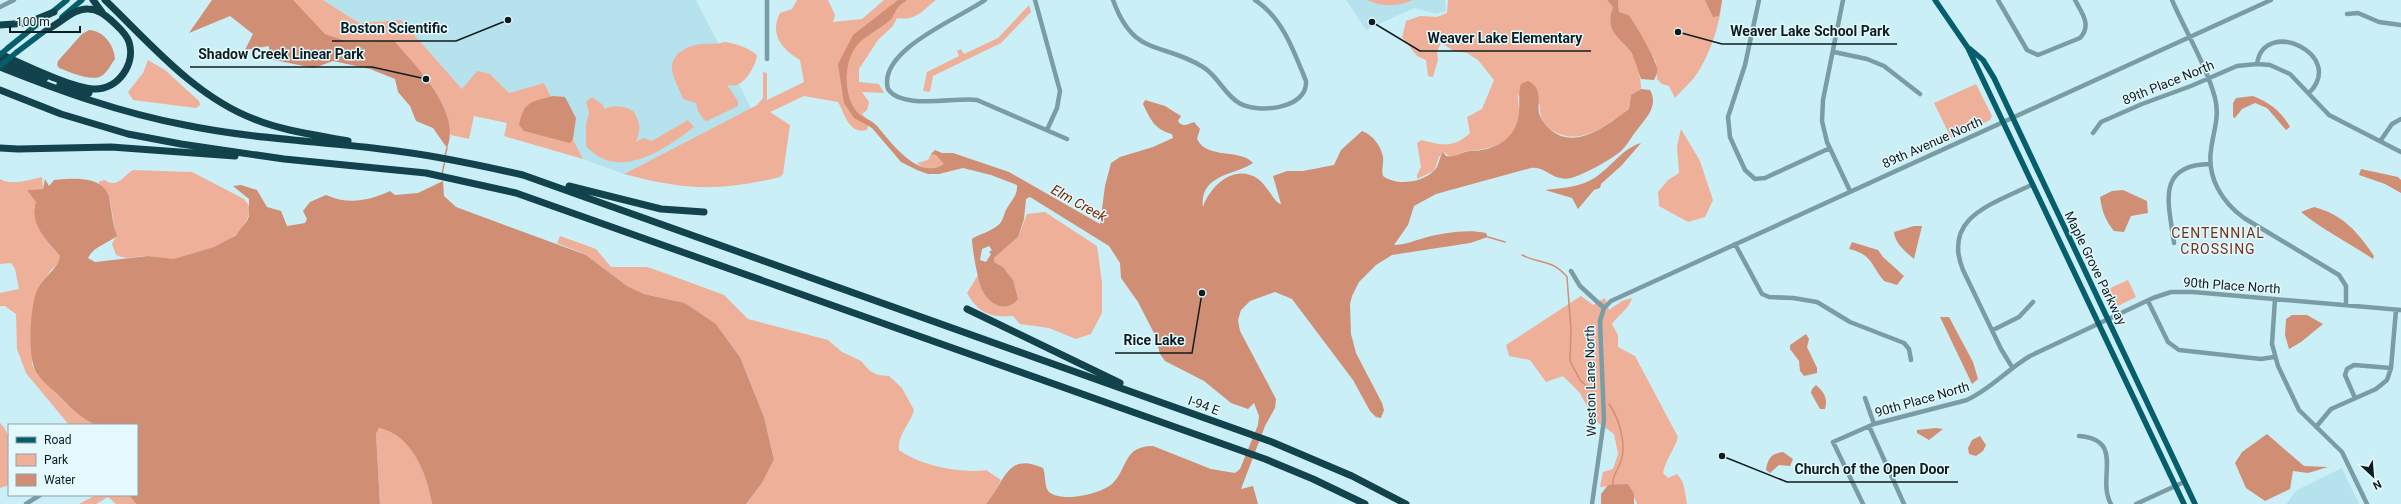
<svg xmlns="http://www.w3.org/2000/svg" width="2401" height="504" font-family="Roboto,sans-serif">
	<rect width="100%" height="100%" fill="#cbeff7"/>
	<!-- built -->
	<path fill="#b5e2ec" d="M323,0H696L751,108L624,174L583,159L544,83L509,93L490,74L462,89L401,20L359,23Z
		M1346,0H1445L1446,11L1437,14L1414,8L1366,30Z
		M2342,468L2359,504H2286L2297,490Z"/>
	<!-- green -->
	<path fill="#efb09a" d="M268,0H323L359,23L401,20L462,89L477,71L490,74L509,93L544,83L583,159L504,136L507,123L474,116L469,139L451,135L434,99Z
		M797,0H828L835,15L833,22L862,19L884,0H936C923,10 915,22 897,18L893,26L878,40L859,69V82L879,84L884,93L862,92L869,102L867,110L862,114L869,121L867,130C849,135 845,114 838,102L804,96L770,112L790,125L783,174L780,177C718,192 684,190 624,174L757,105L763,98V72L767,73V100L804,82L800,60C782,50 769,34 780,13L792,9Z
		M1367,0H1413C1398,7 1382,7 1367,0Z
		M1448,0H1607L1613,7C1605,29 1620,37 1631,53C1638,63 1641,78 1641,89L1631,95L1629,109C1606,125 1579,149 1550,129C1542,123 1539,114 1540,105L1518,95C1518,100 1519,106 1519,111C1519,142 1493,149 1468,151C1461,152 1457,156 1450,157L1444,152L1439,157L1434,171L1417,179V175L1421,167L1417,143L1421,140C1442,145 1452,149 1470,133L1467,117L1482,109L1494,80L1478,60L1467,53L1454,51L1441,43L1437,51L1438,60L1433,77L1428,76L1426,60L1417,56L1402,37L1406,21L1420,16L1437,17L1447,13Z
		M1618,0H1722C1720,25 1709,58 1694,78C1688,85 1681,91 1675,98L1669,86L1662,84L1657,79L1656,62L1629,15L1619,12Z
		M1029,5L1031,12L1001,43L933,76L930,92L923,91L927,72L959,56L957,51L961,49L964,54L998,38Z
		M724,42C735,43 749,48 757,55C756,65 747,81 737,85C734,86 730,85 727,85L738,101V106L707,121L704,120L698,111L696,103L683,99C680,90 673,79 672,69C670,54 690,44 703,44C711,43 716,45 724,42Z
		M148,60L165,70L199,101L200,105L196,108L133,100L128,92L143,73Z
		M1976,84L1992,116L1990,120L1951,138L1934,103Z
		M592,97L603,105L604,109C614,105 624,105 633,111C641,124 641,129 636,142L643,138L652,141L688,120L694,127C664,150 618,182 586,146V124L589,113L586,102Z
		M1681,129L1700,161L1713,200L1705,217L1688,222L1659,206L1658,192L1668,180L1679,173L1677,146Z
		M931,154L936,155L945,164C937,169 924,170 917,163L928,160Z
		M133,170L192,172L244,199L250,207C249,239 202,257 174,259C166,259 157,257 149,256C137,255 128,261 116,255L112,244L116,236L110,200L98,182L105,180C117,189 123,176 133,170Z
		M42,177L43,189L27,190L37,202L34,208L46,240L60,256V261L51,270L36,294L32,364L37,375L68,405L97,425H69L26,373L17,349L16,314L5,306H0V293L19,289L15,269L11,263L0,264V179C11,186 29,180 42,177Z
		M1045,212L1097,246L1102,282V313L1091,334L1076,339L1049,328L1020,324L1013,316C991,318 978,313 967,293L978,275L981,288L989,299L1013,280L1003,267L994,262V258L1018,237L1027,214Z
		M560,236L596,249L611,267H647L659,271L724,295L748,319L828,340L842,352L861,361L870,371L878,375L889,376L902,388L914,410C910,425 898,433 899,450C919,465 962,474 986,470L1001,480L993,496L986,504H746L762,483L774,458L764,417L740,357L716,324L685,303L644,294L627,286L586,255L557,243Z
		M2128,280L2136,297L2112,309L2104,291Z
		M1581,296L1593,305L1605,298L1609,310L1622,301L1632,298C1630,308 1618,315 1612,324L1618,335V347L1635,356L1678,437C1674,450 1666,459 1663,473L1668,478L1677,474C1685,482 1685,493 1687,504H1637L1628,484L1600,487L1603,472L1613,469L1618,454L1614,434L1594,420L1580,393L1563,376L1546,382L1530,360L1509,356L1506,345Z
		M0,423C15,436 9,467 9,485L0,488Z
		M379,428C412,435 427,474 432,504H380L376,434Z
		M96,495H129L136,504H116L108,497L96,504H79Z"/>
	<!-- water -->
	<path fill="#d08e75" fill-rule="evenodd" d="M212,0H293L325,34L348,42L394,41C416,66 462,112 447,148L433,128L416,121L410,106L398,92L395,79L370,69L333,61L314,68L269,59V46L245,50L253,34L230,16L189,33Z
		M898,0H907C896,8 898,7 892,18C888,24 865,36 858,44C843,61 843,95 857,112C862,118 871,119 877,126C891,142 918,181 944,164L936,155L931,154L935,150L942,153H953L1009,172L1100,224L1105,186L1111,163L1120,157L1153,147L1173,138L1172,134C1154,129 1151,120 1143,104L1145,100L1165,106L1181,116L1178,121C1182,128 1188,124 1194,122L1200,129L1197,139C1207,160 1240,148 1253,163C1236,175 1199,174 1203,207C1209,189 1229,168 1250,175C1266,179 1273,203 1281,204L1273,176L1287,171H1303L1334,165L1341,150L1362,131C1373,135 1381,146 1383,157C1384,164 1381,170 1383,176C1397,186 1421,183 1434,171C1439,166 1439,158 1443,152L1446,156C1455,158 1461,152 1470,151C1494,151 1518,139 1519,111C1520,101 1518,94 1521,84L1528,81C1543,88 1537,101 1539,113C1541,120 1547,127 1552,131C1578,150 1608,124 1629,109L1631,95L1641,89L1650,90C1659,106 1646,118 1637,130C1631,137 1627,146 1620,152C1610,160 1583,175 1571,178C1552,182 1547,166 1531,168L1436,194L1414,206L1408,225L1394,245C1405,245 1413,241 1424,238C1443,233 1467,229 1486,233L1488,237L1470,243L1392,255L1376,265L1359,282L1352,296L1350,304L1351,334L1356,353L1382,403L1384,410L1381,418L1376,417L1370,411L1353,380L1292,299L1275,292L1250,301L1241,310L1238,320L1240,331L1276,399L1275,408L1265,426L1241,489L1253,486L1258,504H986C1005,483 1006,451 1043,468C1046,475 1044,487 1049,492C1062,503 1102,494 1113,483C1128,468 1123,446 1153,446L1211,469L1235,473L1240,469L1258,425L1259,416L1254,403L1248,409L1231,403L1204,381L1165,361L1160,354L1155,335L1138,302L1121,278L1120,263L1109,246L1030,197L1026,199L1024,219L1018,237L994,258V262L1003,267L1013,280L1018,299C1006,314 989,304 982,290C978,282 972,248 972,239C979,234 990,232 997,226C1003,222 1003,216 1006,210C1010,202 1018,196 1017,185L991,175L963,168L939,174H928L917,170L901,162L872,128L854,118L844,103L838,64L853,35ZM989,246L992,250L989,252L991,254L986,262L980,260L982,249Z
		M1607,0H1618L1619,12L1629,15C1635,24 1656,59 1657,68C1658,72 1656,76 1654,80L1641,79C1638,71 1636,62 1632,54C1620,36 1604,33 1613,7Z
		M1705,0H1722L1719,16L1713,17Z
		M89,30C104,31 114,45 115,59C111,64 108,71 103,75C93,83 70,72 59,68L57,65L58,61L82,34Z
		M553,96L565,97L576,118L573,139L570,143L524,131L519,125C524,101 531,102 553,96Z
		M2253,96C2270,103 2281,111 2290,127L2286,130L2267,108L2255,103L2242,109L2235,118L2233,117V103L2236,98Z
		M1641,143L1622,165L1601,184L1600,188L1594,190L1578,209L1572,198L1545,190C1562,188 1582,187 1596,177C1611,167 1623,148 1641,143Z
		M2361,169L2398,177L2401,180V193L2385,184L2359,175Z
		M45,179L49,186L54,180C75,178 107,175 110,202C112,214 113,225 117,236C107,244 94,246 88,258L95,262L148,256L174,259L214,247L235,236L247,221L249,216V199L233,186L241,185L257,190L267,207L281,211L287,226L305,223L307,219L303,211L310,202L326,195C348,205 368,201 390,191L395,195L418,193L443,181L444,196L456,207L586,255L627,286L644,294L685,303L716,324L740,357L764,417L774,459L762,483L746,504H432C427,474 412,435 379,428L376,434L380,504H136L129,495H137V425C125,425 108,428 97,425C85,421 72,409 63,400C55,391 44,384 37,374C27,359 30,310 36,293C41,279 59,268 60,256C47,241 29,224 36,202L27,190L43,189Z
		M2123,190L2147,201L2148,213L2131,216L2124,232L2114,231C2105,220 2102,211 2100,197L2112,191Z
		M2314,207C2342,214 2358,232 2374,256L2373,259C2349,243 2323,230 2301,212Z
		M1914,226H1922L1914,259C1906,252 1895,244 1894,232Z
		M1852,242L1878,250L1883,257L1904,276L1897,285L1884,281C1870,264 1873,255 1849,249Z
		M2292,315H2307L2323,324L2301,342L2289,349L2285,335L2286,319Z
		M1940,317H1949L1973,362L1978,379L1972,384Z
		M1806,334L1809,339L1807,347L1817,368V373L1804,376L1800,371L1799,361L1790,349V345Z
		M1816,385C1824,392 1828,398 1825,409H1820L1811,393L1812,389Z
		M1936,428L1943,429L1929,440L1917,433V430Z
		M2267,434L2304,466L2328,467L2308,473L2293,471L2290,489L2265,501L2246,488L2235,463L2242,452Z
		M1980,436L1986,445L1983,451L1976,456L1969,454L1968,448L1972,440Z
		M1783,452L1793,459L1790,466L1779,465L1770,473L1766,470C1768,458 1771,454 1783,452Z
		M1628,484L1634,494V504H1601V494L1608,485Z"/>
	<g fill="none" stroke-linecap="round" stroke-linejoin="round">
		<!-- stream -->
		<path stroke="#d08e75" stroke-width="1.5" d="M445,156L447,148
			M442,174L445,160
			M1488,237L1505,242
			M1522,255C1542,265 1552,259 1567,277L1571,330L1570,361L1580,380L1591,390
			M1609,404C1619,418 1627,445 1621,461C1618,470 1612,476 1613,485"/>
		<!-- minor -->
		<path stroke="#7a9ca4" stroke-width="4.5" d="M985,0C960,18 877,50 888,89C902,110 955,97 977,100L1067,139
			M1035,0L1060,91L1057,108L1047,130
			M1113,0C1134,58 1161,41 1203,67C1218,76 1224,94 1239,103C1258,114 1308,109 1306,81C1294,52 1283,18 1255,0
			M1759,0L1745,65L1728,117L1730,137L1734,146L1745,170L1755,179L1765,178L1830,148
			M1843,0L1823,100L1822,121L1827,142L1850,191
			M1998,0L2027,50L2038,55L2080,38C2092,25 2082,13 2075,0
			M2172,0C2185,30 2207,67 2215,98C2220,117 2213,132 2211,150C2207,178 2222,202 2244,218L2339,275L2346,286V305
			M0,7L14,0
			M2347,14L2358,13L2379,22L2401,25
			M1834,52L1867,59L1884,66L1920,94
			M767,59V0
			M2257,64C2264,16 2347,55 2309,93
			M2093,133L2101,122L2142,104L2191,86L2237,66L2257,64L2270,65L2290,74L2329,115L2401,152
			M2381,140L2392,124L2401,119
			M2174,243C2169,204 2155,165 2210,164
			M1735,244L1762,294L1769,297L1793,298L1817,302L1850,322L1904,343L1909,349L1911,360
			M1571,271L1580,286L1604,308
			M2275,299L2272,344L2278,366L2299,410L2342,452L2367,504
			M2148,301L2168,342L2179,350L2261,359L2274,357
			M1993,330L2019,317L2033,302
			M2012,367L2001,349L1963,270C1941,216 1996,203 2033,184
			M1865,398L1874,424
			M2355,398L2345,375L2347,369L2354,365L2391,368
			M1869,426L1904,504
			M2316,427L2331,409L2376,389L2387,380L2391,368L2396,310
			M2079,436C2126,440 2096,478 2111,504
			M26,504L40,495
			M1592,504L1604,420L1600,321L1604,308L1611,301L2271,0
			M1863,504L1833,442L1874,424L1967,400C1991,389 2008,369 2030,356L2153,298L2171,292H2193L2401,310
			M2136,504L2184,482"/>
		<!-- major -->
		<path stroke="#065d6b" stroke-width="5.5" d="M1935,0L1968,48L2184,504
			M62,17L82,0
			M8,48L67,0
			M1970,49L1983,60L1994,78L2195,504
			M17,52L50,27"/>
		<!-- highway -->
		<path stroke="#12434c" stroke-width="7" d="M93,0L102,12
			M105,0C150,43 194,96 254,119C283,131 317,135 348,141
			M0,25L27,23L54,12
			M0,54C23,64 71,88 94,89C118,90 136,64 129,42C126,33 118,27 112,21C105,15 98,9 88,9C74,8 61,23 48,29
			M0,60L45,78
			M0,67C60,91 121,113 185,125C252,139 321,141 389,150C434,155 479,165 523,175L1272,442L1352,476L1406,504
			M60,84L89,93
			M0,90L61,114L128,134L181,144L284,159L426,173L516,193L1265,459L1313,479L1365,504
			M0,148L18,149L111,147L235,156
			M569,186L661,209L704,212
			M967,309L1120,383"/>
		<!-- major-bridge -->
		<path stroke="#065d6b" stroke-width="5.5" d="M0,55L8,48
			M0,66L17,52"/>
	</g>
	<g text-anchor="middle" stroke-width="3" stroke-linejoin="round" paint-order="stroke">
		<!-- street labels -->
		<g font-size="13" fill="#0f1c1f" stroke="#e4f9fe">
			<text transform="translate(2168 82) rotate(-22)" y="5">89th Place North</text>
			<text transform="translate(1932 142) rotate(-24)" y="5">89th Avenue North</text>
			<text transform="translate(2096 268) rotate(64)" y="5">Maple Grove Parkway</text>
			<text transform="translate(2232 285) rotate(4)" y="5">90th Place North</text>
			<text transform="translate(1590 381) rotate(-91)" y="5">Weston Lane North</text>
			<text transform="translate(1922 399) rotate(-16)" y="5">90th Place North</text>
			<text transform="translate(1204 405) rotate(20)" y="5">I-94 E</text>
		</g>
		<!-- water labels -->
		<g font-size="14" font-style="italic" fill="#7a2b06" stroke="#e4f9fe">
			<text transform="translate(1079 203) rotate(29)" y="5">Elm Creek</text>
		</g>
		<!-- neighbourhood labels -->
		<g font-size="14" letter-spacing="1" fill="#743319" stroke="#e4f9fe">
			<text x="2218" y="238">CENTENNIAL<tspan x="2218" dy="16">CROSSING</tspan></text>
		</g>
	</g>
	<!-- callouts -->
	<path fill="none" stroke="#0f1c1f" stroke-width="1.5" d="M508 20L456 41H332M1678 32L1722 44H1897M1372 22L1420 51H1591M426 79L372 67H190M1202 293L1192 353H1115M1722 456L1787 482H1958"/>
	<g fill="#0f1c1f" stroke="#e4f9fe" stroke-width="1.5">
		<circle cx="508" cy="20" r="4"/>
		<circle cx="1678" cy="32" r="4"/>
		<circle cx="1372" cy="22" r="4"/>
		<circle cx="426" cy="79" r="4"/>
		<circle cx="1202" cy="293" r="4"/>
		<circle cx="1722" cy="456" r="4"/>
	</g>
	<g font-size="14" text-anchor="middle" font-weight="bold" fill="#0f1c1f" stroke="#e4f9fe" stroke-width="3" stroke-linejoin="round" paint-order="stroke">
		<text x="394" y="33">Boston Scientific</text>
		<text x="1810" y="36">Weaver Lake School Park</text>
		<text x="1505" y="43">Weaver Lake Elementary</text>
		<text x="281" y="59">Shadow Creek Linear Park</text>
		<text x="1154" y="345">Rice Lake</text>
		<text x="1872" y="474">Church of the Open Door</text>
	</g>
	<!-- legend -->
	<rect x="8" y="424" width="130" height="72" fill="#e4f9fe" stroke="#8fa1a5"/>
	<rect x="16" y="437" width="20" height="6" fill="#065d6b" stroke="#8fa1a5"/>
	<text x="44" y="444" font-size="12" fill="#0f1c1f">Road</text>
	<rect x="16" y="454" width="20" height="12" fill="#efb09a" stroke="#8fa1a5"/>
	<text x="44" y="464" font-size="12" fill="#0f1c1f">Park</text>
	<rect x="16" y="474" width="20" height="12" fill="#d08e75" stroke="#8fa1a5"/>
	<text x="44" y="484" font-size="12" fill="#0f1c1f">Water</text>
	<!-- north arrow -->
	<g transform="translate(2373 476) rotate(154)" stroke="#e4f9fe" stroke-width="3" paint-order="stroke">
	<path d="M0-3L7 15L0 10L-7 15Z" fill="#0f1c1f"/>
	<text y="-6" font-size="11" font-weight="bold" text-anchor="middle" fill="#0f1c1f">N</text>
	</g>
	<!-- scale -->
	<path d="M10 26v6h70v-6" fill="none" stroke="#0f1c1f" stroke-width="2"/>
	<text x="16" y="26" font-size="12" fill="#0f1c1f" stroke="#e4f9fe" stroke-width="3" paint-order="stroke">100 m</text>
</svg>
